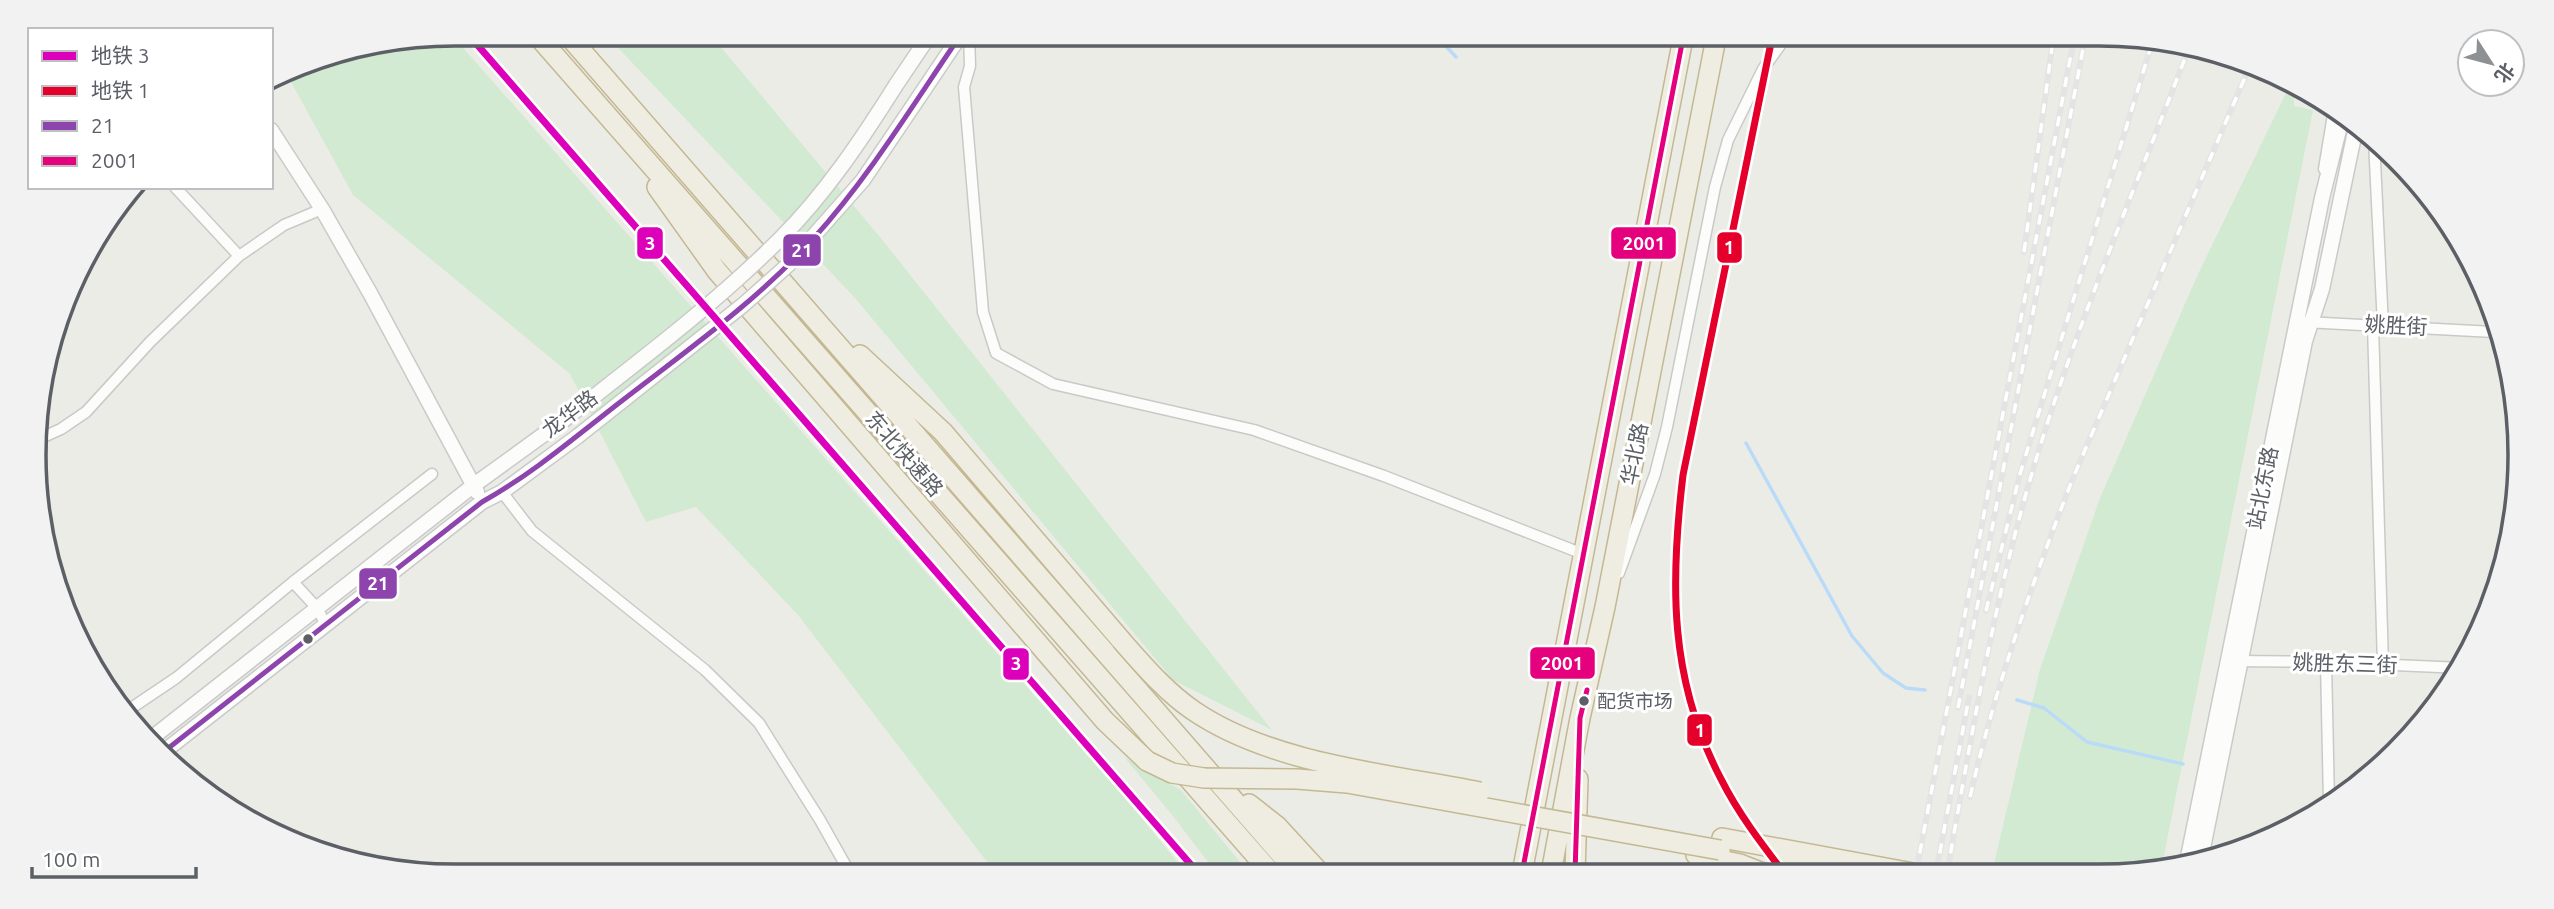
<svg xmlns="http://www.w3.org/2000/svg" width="2554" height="909" font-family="Ubuntu,'Noto Sans SC',sans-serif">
	<rect width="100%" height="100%" fill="#ecece7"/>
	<!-- green -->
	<path fill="#d3ead2" d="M604,33H709L880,237L1272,730L1173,680L855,298Z
		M451,34L1132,806L1187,874L997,875L798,615L696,507L646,522L570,374L353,195L285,71L294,65Z
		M2289,87L2294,90V106L2313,110L2161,870L2155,872H1992L2040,669L2100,498L2198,274Z
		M1124,757L1181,790L1250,874H1217L1173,816Z"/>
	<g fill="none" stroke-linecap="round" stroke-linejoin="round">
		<!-- stream -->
		<path stroke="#badbf8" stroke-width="3.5" d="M1434,33L1456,57
			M1746,443L1852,636L1883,673L1906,688L1925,690
			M2017,700L2044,708L2087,742L2183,764"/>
		<defs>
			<path id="street" d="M969,33L970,66L964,87L983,312L996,353L1053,384L1254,430L1384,476L1583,554
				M2374,141L2383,326
				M2324,169L2334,109
				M175,187L239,256
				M2305,322L2494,332
				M2373,325L2383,665
				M39,439L61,429L86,412L150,342L239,256L284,225L322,209
				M502,492L532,531L705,670L759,723L820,820L851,875
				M1619,573L1655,474L1667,427L1715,187L1728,140L1763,69L1789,33
				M293,582L317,608L326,625
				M2234,661L2326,662L2462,668
				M2326,662L2329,803
				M127,711L176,678L293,582L432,474"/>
			<path id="secondary" d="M896,85L931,33
				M919,97L962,33
				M271,130L322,209L370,293L477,492
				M153,737L474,485L565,419
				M166,750L482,502L502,492L578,436
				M2201,858L2305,341L2322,289L2357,122
				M2187,862L2322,198L2343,114"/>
			<path id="highway" d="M535,33L1272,874
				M566,33L1298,874
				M657,187L717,271L785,350
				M860,355L943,432L1121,640
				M1249,804L1277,826L1321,874
				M1722,838L1913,873
				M1696,855L1740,864L1763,873
				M1780,862L1834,873
				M1522,873L1684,33
				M1551,873L1580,718L1605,607L1717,33
				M1575,873L1578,779"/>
		</defs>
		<!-- street casing -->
		<use href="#street" stroke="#c9c9c8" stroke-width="13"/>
		<!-- secondary casing -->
		<use href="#secondary" stroke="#c9cac9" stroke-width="17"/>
		<!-- highway casing -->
		<use href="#highway" stroke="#c4b893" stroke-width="22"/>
		<!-- street -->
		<use href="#street" stroke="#fcfcfb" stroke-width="10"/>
		<!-- secondary -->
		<use href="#secondary" stroke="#fcfcfb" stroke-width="14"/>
		<!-- highway -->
		<use href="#highway" stroke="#efede1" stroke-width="19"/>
		<defs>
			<path id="rail" d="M2024,252L2054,33
				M1986,611L2020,474L2153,40
				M1958,708L2086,33
				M1970,797C1995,688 2032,583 2073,478L2249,68
				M1916,873L2075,33
				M1936,873L1969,697
				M1947,873C1971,739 1993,604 2032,473C2075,327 2136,187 2190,45"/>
		</defs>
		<!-- rail casing -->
		<use href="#rail" stroke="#e3e4e3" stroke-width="6"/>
		<!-- rail -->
		<use href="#rail" stroke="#fff" stroke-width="3.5" stroke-dasharray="10" stroke-linecap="butt"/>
		<defs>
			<path id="secondary-bridge" d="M565,419C639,361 714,305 781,238C826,193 862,139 896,85
				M578,436L743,305L788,265L863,180L919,97"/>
			<path id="highway-bridge" d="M785,350L1105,721L1147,761L1172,773L1204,778L1297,779L1347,783L1720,850
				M1121,640C1144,666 1166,692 1194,711C1272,764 1388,774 1480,792"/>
		</defs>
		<!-- secondary-bridge casing -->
		<use href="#secondary-bridge" stroke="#c9cac9" stroke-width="17" stroke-linecap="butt"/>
		<!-- highway-bridge casing -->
		<use href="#highway-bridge" stroke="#c4b893" stroke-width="22" stroke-linecap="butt"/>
		<!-- secondary-bridge -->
		<use href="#secondary-bridge" stroke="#fcfcfb" stroke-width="14"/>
		<!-- highway-bridge -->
		<use href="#highway-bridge" stroke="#efede1" stroke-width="19"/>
		<defs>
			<path id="bus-1" d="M166,750L482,502C532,474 574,438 619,403C686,351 756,302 813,239C870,176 914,103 962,33"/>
			<path id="bus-2" d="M1522,873L1684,33
				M1575,873L1580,718L1587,690"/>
		</defs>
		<!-- bus-1 casing -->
		<use href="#bus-1" stroke="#fff" stroke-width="10"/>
		<!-- bus-2 casing -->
		<use href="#bus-2" stroke="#fff" stroke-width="10"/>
		<!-- bus-1 -->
		<use href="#bus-1" stroke="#8e44ad" stroke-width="5"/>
		<!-- bus-2 -->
		<use href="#bus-2" stroke="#e5007d" stroke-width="5"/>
		<defs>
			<path id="metro-1" d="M467,33L1199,874"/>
			<path id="metro-2" d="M1773,33L1683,475C1670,583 1669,680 1721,779C1738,813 1761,843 1784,873"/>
		</defs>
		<!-- metro-1 casing -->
		<use href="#metro-1" stroke="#fff" stroke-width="12"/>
		<!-- metro-2 casing -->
		<use href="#metro-2" stroke="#fff" stroke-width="12"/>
		<!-- metro-1 -->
		<use href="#metro-1" stroke="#d0b" stroke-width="7"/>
		<!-- metro-2 -->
		<use href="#metro-2" stroke="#e4002b" stroke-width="7"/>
	</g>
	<!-- markers -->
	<g fill="#5c6066" stroke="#fff" stroke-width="2.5">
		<circle cx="308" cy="639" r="6"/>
		<circle cx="1584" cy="701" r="6"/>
	</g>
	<g text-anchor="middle" stroke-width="6" stroke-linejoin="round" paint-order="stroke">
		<!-- bus labels -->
		<g font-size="19" fill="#5c6066" stroke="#fff" text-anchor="start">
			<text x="1597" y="708">配货市场</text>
		</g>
		<!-- street labels -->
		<g font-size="21" fill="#5c6066" stroke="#fff">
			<text transform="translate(2396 326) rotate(3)" y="7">姚胜街</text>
			<text transform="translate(570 414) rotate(-37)" y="7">龙华路</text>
			<text transform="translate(904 454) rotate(49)" y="7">东北快速路</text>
			<text transform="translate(1635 454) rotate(-79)" y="7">华北路</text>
			<text transform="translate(2263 488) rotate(-79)" y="7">站北东路</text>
			<text transform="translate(2345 664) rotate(2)" y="7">姚胜东三街</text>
		</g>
	</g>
	<!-- crop -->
	<path d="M0 0H2554V909H0ZM455 46H2099A409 409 0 0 1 2508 455V455A409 409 0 0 1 2099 864H455A409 409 0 0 1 46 455V455A409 409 0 0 1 455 46Z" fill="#f2f2f3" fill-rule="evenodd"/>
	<path fill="none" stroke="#5c6066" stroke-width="3.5" d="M455 46H2099A409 409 0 0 1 2508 455V455A409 409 0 0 1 2099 864H455A409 409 0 0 1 46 455V455A409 409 0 0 1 455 46Z"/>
	<g stroke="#fff" stroke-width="2.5">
		<rect x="1610" y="226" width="67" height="34" rx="7" fill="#e5007d"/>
		<rect x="636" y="226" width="28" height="34" rx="7" fill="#d0b"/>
		<rect x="1716" y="231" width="27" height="33" rx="7" fill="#e4002b"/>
		<rect x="782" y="233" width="40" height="34" rx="7" fill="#8e44ad"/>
		<rect x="358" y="567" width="40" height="33" rx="7" fill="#8e44ad"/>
		<rect x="1529" y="646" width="67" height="34" rx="7" fill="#e5007d"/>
		<rect x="1002" y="647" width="28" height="34" rx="7" fill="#d0b"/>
		<rect x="1686" y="713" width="27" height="34" rx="7" fill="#e4002b"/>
	</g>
	<g font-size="19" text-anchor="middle" font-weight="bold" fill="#fff">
		<text x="1644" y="250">2001</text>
		<text x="650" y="250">3</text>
		<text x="1729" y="254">1</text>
		<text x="802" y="257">21</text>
		<text x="378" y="590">21</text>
		<text x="1562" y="670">2001</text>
		<text x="1016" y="670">3</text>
		<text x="1700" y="737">1</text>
	</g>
	<!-- legend -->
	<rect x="28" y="28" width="245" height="161" fill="#ffffff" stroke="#bebfc2" stroke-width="2"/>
	<rect x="42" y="51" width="35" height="10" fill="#dd00bb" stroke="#bebfc2" stroke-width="2"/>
	<text x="91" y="63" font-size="21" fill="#5c6066">地铁 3</text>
	<rect x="42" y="86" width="35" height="10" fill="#e4002b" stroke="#bebfc2" stroke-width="2"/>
	<text x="91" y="98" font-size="21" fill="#5c6066">地铁 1</text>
	<rect x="42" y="121" width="35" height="10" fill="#8e44ad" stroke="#bebfc2" stroke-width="2"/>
	<text x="91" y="133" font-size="21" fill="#5c6066">21</text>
	<rect x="42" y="156" width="35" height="10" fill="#e5007d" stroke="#bebfc2" stroke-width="2"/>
	<text x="91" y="168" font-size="21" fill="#5c6066">2001</text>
	<!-- north arrow -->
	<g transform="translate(2491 63) rotate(126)"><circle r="33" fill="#ffffff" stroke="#bebfc2" stroke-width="2"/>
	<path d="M0-5L12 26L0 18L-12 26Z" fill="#8e9193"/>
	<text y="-10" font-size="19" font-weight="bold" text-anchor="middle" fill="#5c6066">北</text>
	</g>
	<!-- scale -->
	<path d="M32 867v10h164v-10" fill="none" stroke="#5c6066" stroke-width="3.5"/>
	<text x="42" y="867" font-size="21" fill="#5c6066" stroke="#ffffff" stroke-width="5" paint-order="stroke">100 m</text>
</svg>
